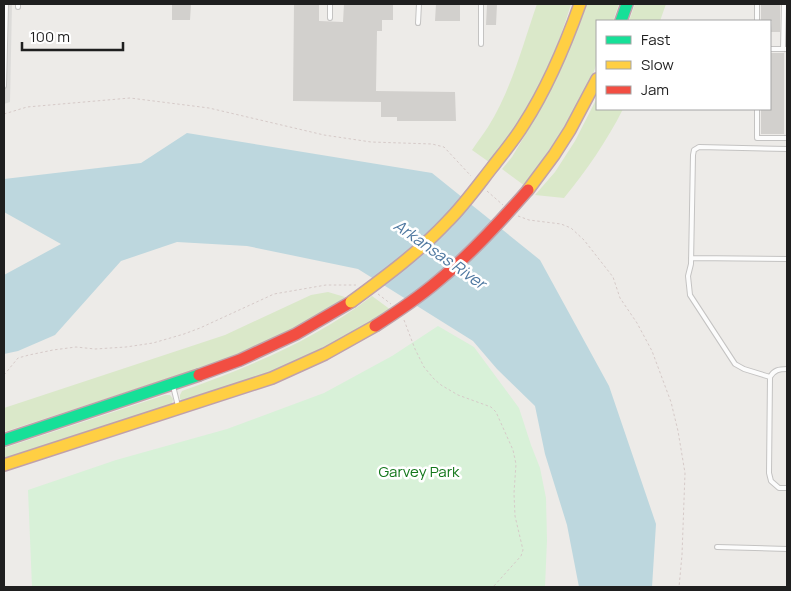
<svg xmlns="http://www.w3.org/2000/svg" width="791" height="591" font-family="Manrope,sans-serif">
	<rect width="100%" height="100%" fill="#edebe8"/>
	<!-- residential -->
	<path fill="#dcdbd9" d="M4,4H12L10,102L4,104Z"/>
	<!-- grass -->
	<path fill="#dae8c9" d="M537,4H571C558,48 539,93 513,131C506,141 497,151 489,162L472,150C477,142 483,135 488,127C511,91 523,44 537,4Z
		M587,4H619L613,21H597V62L592,78L569,120L525,186L502,169L512,157L547,98Z
		M635,4H666L660,21H629Z
		M597,98V109H623C607,141 586,171 564,198L535,195L555,172L575,141Z
		M328,292L345,297L321,314L268,342L212,364L4,432V408L225,335L311,295Z
		M372,296L391,310L314,355L281,370L183,401L180,399V395L182,391C249,367 315,340 372,296Z
		M165,395H170L173,399L172,404L4,461V448Z"/>
	<!-- park -->
	<path fill="#d8f1d8" d="M438,326L474,347L519,408L531,445L540,468L546,498L547,540L545,587H32L28,490L116,460L227,429L324,393L392,356Z"/>
	<!-- water -->
	<path fill="#bdd7de" d="M187,133L432,173L540,260L609,386L656,524L652,587H579L567,525L545,454L535,406L497,369L473,341L358,269L247,246L177,242L121,261L55,335L18,351L4,354V275L61,244L4,212V179L141,163Z"/>
	<!-- building -->
	<path fill="#d2d0cd" d="M172,4H191L190,20H172Z
		M294,4H319V21L343,22L344,4H393V20H382V31H377L376,91L455,92L456,121H397V117H381V102L293,101Z
		M436,4H460V21H435Z
		M487,4H497L496,25H486Z
		M761,4H780V32H771L772,21H761Z
		M770,53H784V134H761V109H770Z"/>
	<g fill="none" stroke-linecap="round" stroke-linejoin="round">
		<defs>
			<path id="lane" d="M481,4V44
				M18,7V4
				M330,18V4
				M757,21V4
				M418,23L419,4
				M770,49H787
				M783,49L784,4
				M4,86L6,4
				M757,109V138H787
				M691,258L787,259
				M787,369C779,369 774,370 770,377L769,473L771,481L779,488H787
				M770,377L744,369L735,364L690,295L688,276L691,264L693,155L694,150L699,147L787,149
				M173,386L178,406
				M717,547L787,549"/>
			<path id="fast" d="M621,21L627,4
				M4,440L199,375"/>
			<path id="slow" d="M494,165C504,152 515,139 524,124C548,87 565,46 580,4
				M528,190L554,155L570,130L597,79
				M4,465L272,378L325,354L375,326"/>
			<path id="jam" d="M199,375L240,360L296,334L351,302"/>
		</defs>
		<!-- lane casing -->
		<use href="#lane" stroke="#c4c3c2" stroke-width="6"/>
		<!-- fast casing -->
		<use href="#fast" stroke="#c0a1aa" stroke-width="14"/>
		<!-- slow casing -->
		<use href="#slow" stroke="#c0a1aa" stroke-width="14"/>
		<!-- jam casing -->
		<use href="#jam" stroke="#c0a1aa" stroke-width="14"/>
		<!-- path -->
		<path stroke="#d6cac8" stroke-width="1" stroke-dasharray="2.5 2.5" stroke-linecap="butt" d="M4,114L27,107L130,98L209,108L324,135L371,142L432,144L444,147L471,176
			M487,191L503,205
			M518,216L529,220L561,224L571,228L584,240L613,277L620,298L637,323L652,351L671,402L678,431L685,473L682,555L679,587
			M378,294L391,304
			M404,320L415,349L424,367L434,379L441,385L458,395L491,407L496,412L513,450L516,464L514,493L515,516L523,550L521,556L493,587
			M4,375L18,358L29,355L53,350L76,347L95,349L126,347L153,343L184,334L200,328L274,294L326,285H356"/>
		<!-- lane -->
		<use href="#lane" stroke="#fcfcfc" stroke-width="4"/>
		<!-- fast -->
		<use href="#fast" stroke="#16e098" stroke-width="11"/>
		<!-- slow -->
		<use href="#slow" stroke="#ffcf43" stroke-width="11"/>
		<!-- jam -->
		<use href="#jam" stroke="#f24e42" stroke-width="11"/>
		<defs>
			<path id="slow-bridge" d="M351,302C385,277 419,252 448,221C465,204 479,184 494,165"/>
			<path id="jam-bridge" d="M375,326C397,312 418,298 438,281C471,254 500,222 528,190"/>
		</defs>
		<!-- slow-bridge casing -->
		<use href="#slow-bridge" stroke="#c0a1aa" stroke-width="14" stroke-linecap="butt"/>
		<!-- jam-bridge casing -->
		<use href="#jam-bridge" stroke="#c0a1aa" stroke-width="14" stroke-linecap="butt"/>
		<!-- slow-bridge -->
		<use href="#slow-bridge" stroke="#ffcf43" stroke-width="11"/>
		<!-- jam-bridge -->
		<use href="#jam-bridge" stroke="#f24e42" stroke-width="11"/>
	</g>
	<g text-anchor="middle" stroke-width="5" stroke-linejoin="round" paint-order="stroke">
		<!-- park labels -->
		<g font-size="15" fill="#13771b" stroke="#fff">
			<text x="419" y="477">Garvey Park</text>
		</g>
		<!-- water labels -->
		<g font-size="16" font-style="italic" fill="#4f78a0" stroke="#fff">
			<text transform="translate(440 254) rotate(35)" y="6">Arkansas River</text>
		</g>
	</g>
	<!-- border -->
	<rect width="791" height="591" fill="none" stroke="#1f1f1f" stroke-width="10"/>
	<!-- legend -->
	<rect x="596" y="20" width="175" height="90" fill="#ffffff" stroke="#a5a5a5"/>
	<rect x="606" y="36" width="25" height="8" fill="#16e098" stroke="#a5a5a5"/>
	<text x="641" y="45" font-size="15" fill="#1f1f1f">Fast</text>
	<rect x="606" y="61" width="25" height="8" fill="#ffcf43" stroke="#a5a5a5"/>
	<text x="641" y="70" font-size="15" fill="#1f1f1f">Slow</text>
	<rect x="606" y="86" width="25" height="8" fill="#f24e42" stroke="#a5a5a5"/>
	<text x="641" y="95" font-size="15" fill="#1f1f1f">Jam</text>
	<!-- scale -->
	<path d="M22 42v8h101v-8" fill="none" stroke="#1f1f1f" stroke-width="2.5"/>
	<text x="30" y="42" font-size="15" fill="#1f1f1f" stroke="#ffffff" stroke-width="4" paint-order="stroke">100 m</text>
</svg>
